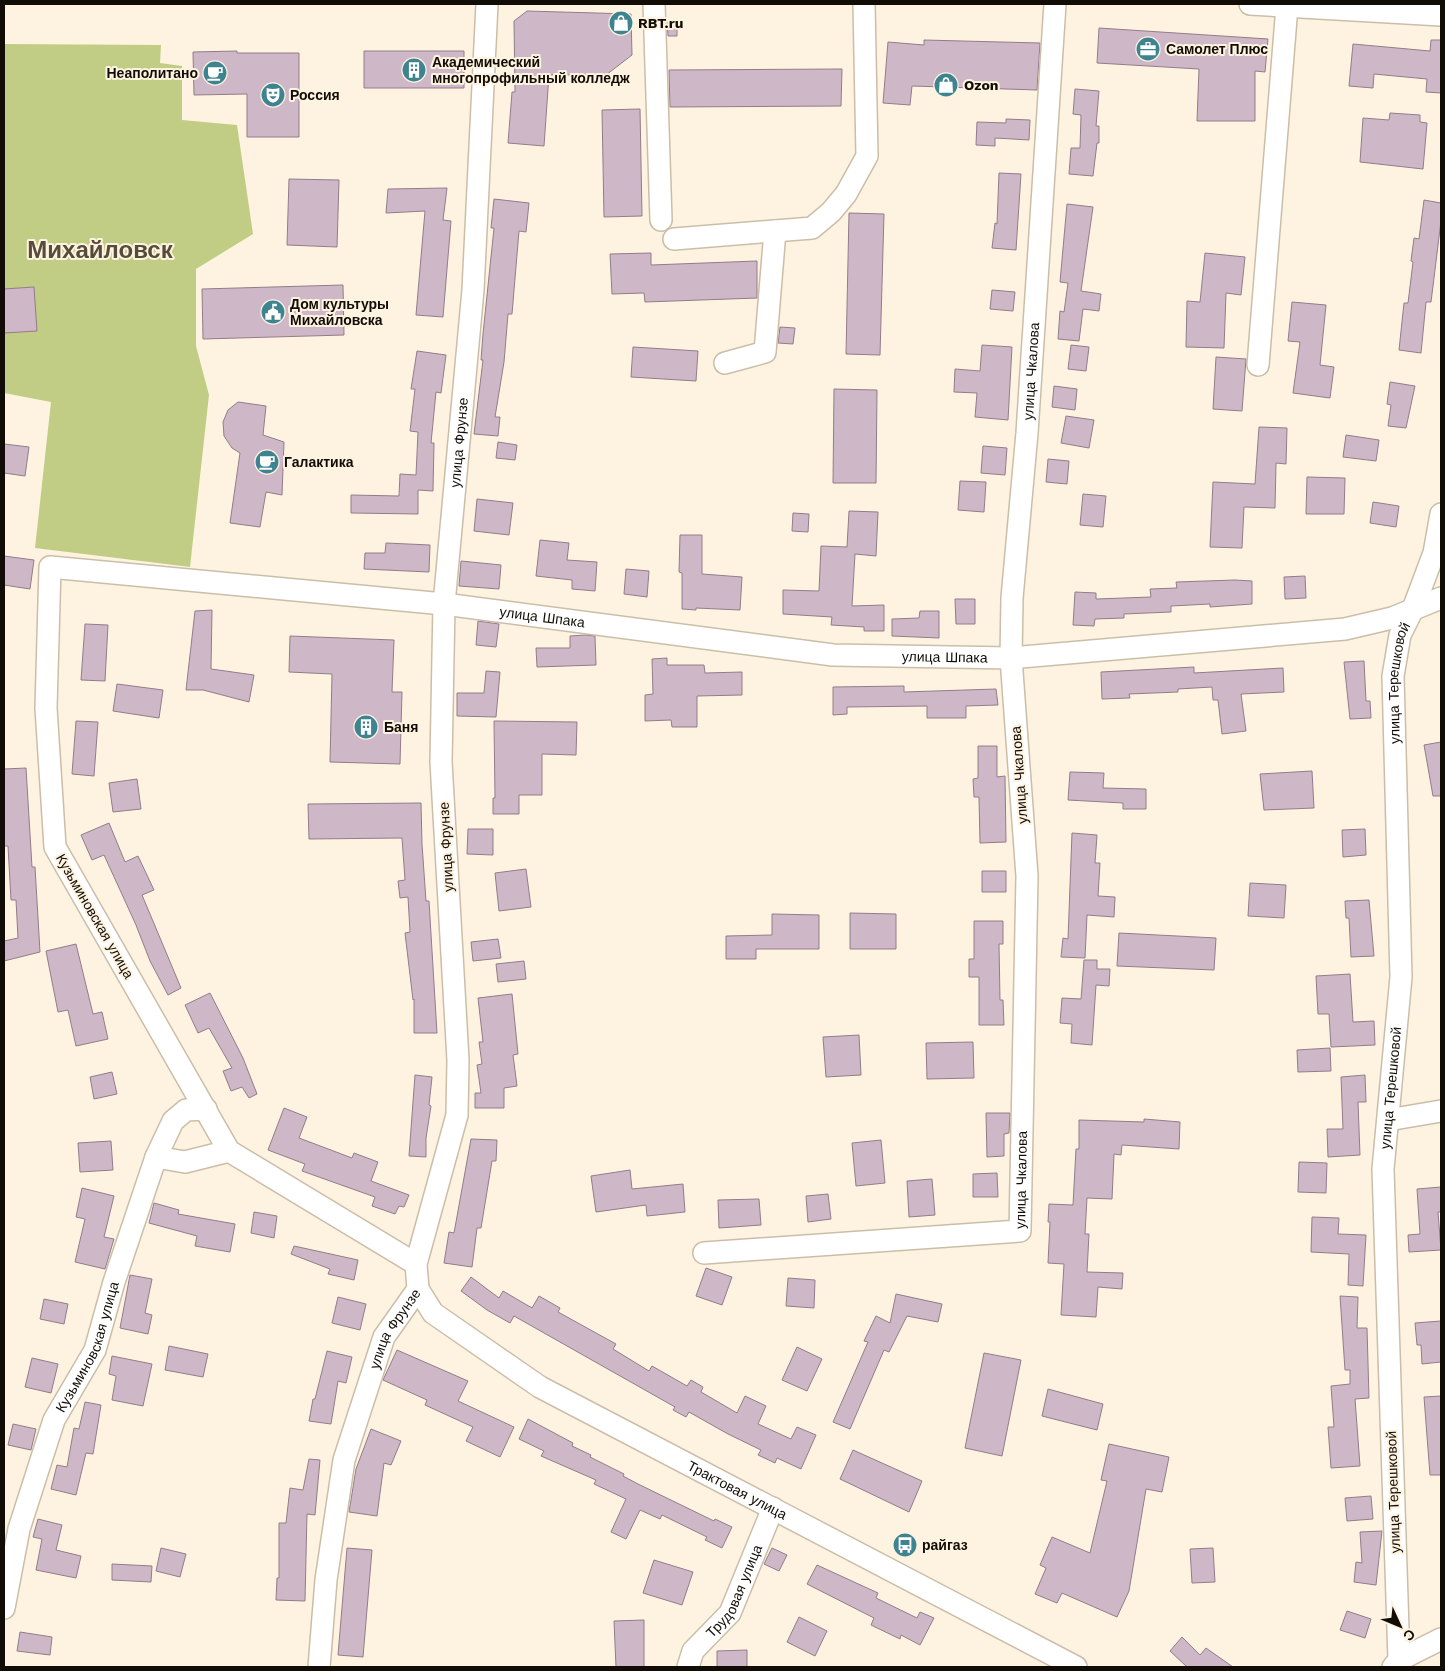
<svg xmlns="http://www.w3.org/2000/svg" width="1445" height="1671" font-family="'Work Sans',sans-serif">
	<rect width="100%" height="100%" fill="#fef3e1"/>
	<!-- green -->
	<path fill="#c1cd84" d="M4,44L161,45L160,63L182,66V120L237,125L253,234L196,269V346L209,395L190,567L35,548L51,402L4,393Z"/>
	<!-- building -->
	<path fill="#ceb7c6" stroke="#927c8a" d="M527,11L631,14L632,55L606,75H549L544,146L508,143L512,92H515L514,21Z
		M667,21H677V36H668Z
		M1099,28L1268,39L1265,72L1255,71V121H1197L1199,69L1097,63Z
		M924,40L1040,43L1037,90L912,86L910,105L883,103L888,42L924,45Z
		M1431,40H1441V93L1426,92L1427,79L1374,74L1373,88L1349,86L1353,44L1430,51Z
		M237,51V53H299V137H247V94L194,95L193,52Z
		M364,51H464V88H364Z
		M842,69L841,106L670,107L669,70Z
		M1075,89L1099,91L1096,126H1099V143H1097L1093,176L1069,174L1071,148H1080L1081,115L1073,114Z
		M640,109L642,216L604,217L602,110Z
		M1390,113L1420,115V122L1427,123L1423,169L1360,162L1363,118L1389,120Z
		M1006,119L1030,120L1029,140L995,138V146L976,145L977,122L1006,123Z
		M999,173L1021,174L1016,250L992,248L995,223L997,224Z
		M289,179L339,180L337,247L287,245Z
		M447,188L443,220L451,221L443,317L416,315L425,211L386,213L388,189Z
		M494,199L529,203L526,232L519,231L512,314H508L504,362L495,417H500L498,436L474,434L483,360H481L483,334L494,228H491Z
		M1424,200L1441,203V221L1431,302H1426L1421,353L1399,350L1404,303H1408L1413,262L1411,261L1414,238L1419,239Z
		M1067,204L1093,207L1081,291L1101,294L1099,311L1083,309L1079,341L1058,339L1060,311L1064,312L1068,283L1060,282Z
		M849,213L884,214L880,355L846,354Z
		M651,253V265L757,261V298L645,302L644,293L612,294L610,254Z
		M1205,253L1245,257L1241,295L1226,293L1224,348L1186,347L1187,301L1200,302Z
		M343,285L344,335L203,339L202,289Z
		M34,287L37,331L4,333V289Z
		M992,290L1015,292L1013,311L990,309Z
		M1292,302L1326,305L1320,365L1334,367L1330,398L1293,393L1300,342L1288,341Z
		M780,327L795,328L793,344L778,343Z
		M982,345L1012,347L1008,420L975,417L977,393L954,392L955,369L980,371Z
		M1071,345L1089,347L1086,371L1068,369Z
		M633,347L698,351L696,381L631,377Z
		M417,351L446,355L441,393L436,392L431,443H434L433,491L418,490V514L351,513V495L399,496L400,474L416,475L418,432L410,431L415,389H411Z
		M1216,357L1246,359L1242,411L1213,409Z
		M1390,382L1415,386L1406,428L1388,426L1391,405L1387,404Z
		M1054,386L1077,389L1075,410L1052,407Z
		M834,389L877,390L876,483H833Z
		M238,402L266,406L263,435L284,442L282,495L266,492L260,527L230,523L240,453L232,448L224,436L223,422L228,410Z
		M1066,416L1094,420L1089,448L1061,443Z
		M1259,427L1287,428L1286,464L1276,463L1275,508L1244,507L1242,548L1210,547L1213,482L1255,484Z
		M1346,435L1379,440L1376,461L1343,457Z
		M498,442L517,445L515,460L496,458Z
		M4,444L29,447L25,476L4,473Z
		M983,446L1007,448L1005,475L981,473Z
		M1048,459L1069,461L1067,484L1046,482Z
		M1307,477L1345,478L1344,514H1306Z
		M960,481L986,482L984,512L958,510Z
		M1083,494L1106,496L1103,527L1080,525Z
		M477,499L513,503L509,535L474,531Z
		M1373,502L1399,506L1396,527L1370,523Z
		M849,511L878,512L876,556L855,554L852,606L884,605V631H864V627L831,625L832,617L783,614V590L819,591L821,546L847,547Z
		M793,513L809,514L808,532L792,531Z
		M680,535H702V574L742,577L740,610L696,608V610L682,609V573L679,572Z
		M540,540L569,543L567,560L597,562L595,591L572,589V580L536,576Z
		M386,543L430,545L429,572L364,569L365,553H385Z
		M4,556L34,560L30,589L4,585Z
		M461,561L501,565L499,589L459,586Z
		M626,569L649,571L647,597L624,594Z
		M1305,576L1306,598L1285,599L1284,577Z
		M1235,580L1252,581V604L1210,607V604L1171,606V612L1124,614V618L1095,619L1094,626L1073,625L1075,592L1096,593V599L1151,597L1150,589L1177,588L1176,582Z
		M955,599H975V624H956Z
		M212,610L211,669L254,675L249,702L203,690H186L195,611Z
		M920,611H939V638L892,636V619L919,618Z
		M478,621L499,624L496,647L476,645Z
		M85,624L108,625L105,681L81,680Z
		M586,635L595,636L596,665L537,667L536,648H570V636Z
		M290,636L394,640L392,692H402L400,764L330,762L332,674L289,672Z
		M667,658V665H704L705,673L742,672V695L697,696V727H672L671,720L645,721V695L653,694L652,659Z
		M1364,661L1366,701H1370L1371,718L1350,719L1344,662Z
		M1194,667V673L1283,668L1284,692L1241,694L1246,731L1222,734L1218,700H1213L1212,687L1178,689V692L1129,694L1130,698L1102,699L1101,672Z
		M486,671L500,672L496,717L457,716V693H484Z
		M117,684L163,690L159,718L113,711Z
		M904,686V692L996,689L998,705L966,706V718H927V706L847,707V714L833,715V687Z
		M76,721L98,722L94,776L72,774Z
		M494,721L577,722L576,755L542,754V795H519V814H493V798H495Z
		M1441,742V796H1433L1424,745Z
		M978,746H997V777L1005,776L1006,842L980,843L979,797H974L973,779L978,778Z
		M26,768L32,867H35L40,952L4,961V941L18,938L16,900H11L8,846H4V769Z
		M1312,771L1314,808L1264,810L1260,774Z
		M1070,772L1104,773L1103,788L1146,789V809H1123V803L1068,800Z
		M137,779L141,809L113,812L109,783Z
		M421,803L422,844L426,901H429L437,1033H414V999L413,1000L405,933L410,932L408,897L400,898L398,881L405,880L402,838L309,839L308,804Z
		M109,823L125,862L138,856L154,890L142,895L181,988L168,995L150,961L136,925L104,855L92,860L81,835Z
		M468,829H493V855L467,854Z
		M1365,829L1366,855L1343,857L1342,830Z
		M1072,833L1097,835L1095,863H1100L1098,896L1115,897L1114,917L1087,915L1085,958L1061,957L1063,938L1068,939Z
		M526,869L531,907L499,911L495,873Z
		M982,871H1006V892H982Z
		M1250,883L1286,885L1284,918L1248,916Z
		M1369,900L1374,956L1351,957L1349,918H1346L1345,901Z
		M850,913L896,914V949H850Z
		M772,914L819,915V949H756V959H726V936L772,935Z
		M974,921H1003V944H999L1000,1000H1003L1004,1025H979V977H969V959H974Z
		M1119,933L1216,938L1214,970L1117,966Z
		M498,939L501,958L473,961L471,942Z
		M76,944L93,1014L102,1012L108,1039L76,1046L68,1010L58,1012L46,951Z
		M1084,960H1097V969H1110L1109,986L1096,985L1092,1045L1071,1043L1072,1024L1060,1023L1062,998L1081,999Z
		M524,961L526,979L498,982L496,964Z
		M1350,974L1353,1022L1374,1021L1375,1045L1331,1047L1329,1014H1318L1316,976Z
		M210,993L243,1058L257,1094L249,1098L242,1087L231,1091L223,1071L232,1068L209,1028L198,1033L185,1005Z
		M512,994L518,1054L513,1055L517,1086L504,1088V1108H475V1093H481L477,1065L482,1064L479,1042H483L478,998Z
		M859,1035L861,1075L826,1077L823,1037Z
		M973,1042L974,1078L927,1079L926,1043Z
		M1330,1048L1331,1071L1298,1072L1297,1050Z
		M112,1072L117,1094L94,1099L90,1077Z
		M415,1075L432,1077L429,1105L431,1106L426,1138V1157L409,1156Z
		M1365,1075L1366,1102H1358L1360,1155L1328,1157L1327,1129H1343L1341,1077Z
		M284,1108L307,1117L299,1138L352,1158L354,1153L378,1162L371,1181L409,1195L404,1207L399,1206L395,1214L372,1206L375,1197L302,1171L305,1164L268,1150Z
		M986,1113H1010L1009,1133L1004,1134V1156L987,1157Z
		M1144,1119L1180,1122L1179,1149L1122,1145L1121,1155L1114,1154L1112,1199L1087,1198L1085,1234H1089L1087,1272L1123,1273L1122,1289L1098,1287L1096,1317L1061,1315L1064,1264L1048,1263L1050,1222H1048L1049,1204L1073,1205L1076,1149H1079V1120L1144,1122Z
		M471,1139L497,1140L496,1161H492L481,1228H477L472,1267L444,1263L449,1232L454,1233Z
		M881,1140L885,1183L856,1186L852,1143Z
		M111,1141L113,1170L80,1172L78,1143Z
		M1299,1162L1327,1163L1326,1193L1298,1192Z
		M630,1170L632,1189L683,1184L685,1212L647,1216L646,1205L596,1212L591,1176Z
		M997,1173L998,1197H973V1174Z
		M932,1179L935,1215L909,1217L907,1181Z
		M1441,1187V1212H1438L1441,1250L1409,1252L1408,1235L1420,1234L1417,1189Z
		M82,1188L114,1196L104,1237L114,1239L105,1269L75,1262L85,1219L76,1217Z
		M828,1194L831,1219L808,1222L806,1196Z
		M759,1199L761,1225L719,1228L718,1200Z
		M154,1203L179,1210L178,1214L235,1224L230,1252L195,1246L197,1236L149,1223Z
		M254,1212L277,1216L274,1238L251,1233Z
		M1312,1217L1339,1218L1338,1234L1366,1235L1363,1286L1348,1285L1349,1254L1311,1252Z
		M294,1246L358,1260L354,1280L328,1274L330,1269L291,1254Z
		M706,1268L732,1277L722,1305L696,1296Z
		M130,1275L152,1279L145,1313L152,1315L148,1334L120,1328Z
		M471,1277L499,1298L503,1291L532,1308L539,1296L560,1308L558,1312L616,1344L613,1349L649,1371L652,1366L687,1386L691,1380L703,1387L701,1392L737,1413L745,1396L766,1406L758,1424L791,1439L797,1427L816,1435L801,1469L777,1458L775,1463L758,1455L761,1450L728,1434L689,1412L686,1417L673,1410L675,1407L514,1316L510,1323L487,1310L461,1291Z
		M788,1278L815,1280L814,1308L786,1306Z
		M896,1294L942,1304L938,1322L907,1316L889,1352L884,1350L850,1429L833,1422L868,1342L864,1341L876,1316L890,1323Z
		M1340,1296L1358,1297L1357,1328H1367L1369,1398L1355,1399L1360,1466L1331,1468L1328,1427H1334L1331,1386L1350,1384V1370H1345Z
		M338,1297L366,1304L360,1330L332,1323Z
		M44,1299L68,1304L64,1324L40,1319Z
		M1441,1321V1362L1422,1364L1421,1345H1417L1415,1323Z
		M169,1346L208,1354L203,1377L165,1370Z
		M797,1347L822,1359L807,1391L782,1380Z
		M397,1350L468,1381L458,1401L514,1427L500,1457L466,1441L473,1427L425,1405L427,1400L383,1380Z
		M327,1351L352,1357L346,1383L338,1381L331,1424L309,1421L313,1399H315Z
		M984,1353L1021,1360L1002,1456L965,1448Z
		M112,1356L152,1364L143,1406L112,1400L116,1376L109,1374Z
		M32,1358L58,1364L51,1393L25,1387Z
		M1048,1389L1103,1404L1097,1430L1042,1416Z
		M1441,1396V1475H1430L1424,1397Z
		M85,1402L101,1405L93,1454L86,1453L76,1495L51,1489L57,1465L67,1467L74,1428L79,1429Z
		M528,1419L573,1443L572,1446L591,1455L590,1457L624,1474L623,1476L638,1484L714,1521L715,1519L732,1527L722,1548L705,1540L707,1537L662,1515L660,1519L640,1510L626,1539L611,1532L626,1499L594,1484L596,1480L541,1456L544,1451L519,1439Z
		M13,1424L36,1429L31,1450L8,1445Z
		M371,1429L401,1441L391,1465L384,1463L377,1516L349,1512L356,1469Z
		M1109,1444L1169,1457L1162,1492L1146,1489L1129,1591L1117,1617L1062,1593L1057,1603L1035,1594L1046,1568L1040,1565L1052,1537L1090,1553L1107,1481L1101,1480Z
		M853,1450L922,1481L909,1512L840,1479Z
		M309,1459L320,1460L315,1515L307,1514L305,1601L276,1600L277,1578H279V1523H286L290,1488L303,1490Z
		M1371,1496L1373,1519L1347,1521L1345,1498Z
		M38,1519L62,1525L56,1550L81,1556L76,1578L36,1570L42,1539L33,1537Z
		M1382,1531L1376,1585L1354,1582L1356,1562L1362,1563L1360,1532Z
		M161,1548L186,1554L180,1577L156,1571Z
		M347,1548L372,1550L363,1657L338,1655Z
		M772,1548L787,1555L779,1571L764,1564Z
		M1213,1548L1215,1582L1192,1583L1190,1549Z
		M654,1560L693,1572L682,1605L643,1593Z
		M112,1564L152,1566L151,1582L112,1580Z
		M817,1565L878,1593L876,1598L917,1618L920,1612L934,1618L920,1645L901,1635L900,1639L871,1625L874,1618L807,1584Z
		M1347,1611L1371,1619L1365,1638L1340,1630Z
		M799,1617L827,1631L815,1656L787,1642Z
		M644,1620V1667H616L614,1621Z
		M20,1632L52,1637L50,1655L17,1651Z
		M1182,1637L1200,1655L1206,1648L1233,1667H1187L1170,1651Z
		M747,1650V1667H717V1651Z"/>
	<g fill="none" stroke-linecap="round" stroke-linejoin="round">
		<defs>
			<g id="minor">
				<path d="M654,4L661,220"/>
				<path d="M1250,4L1441,15"/>
				<path d="M674,239L812,228L831,212L846,194L867,156L864,4"/>
				<path d="M725,363L765,352L775,231"/>
				<path d="M1258,365L1287,6"/>
				<path d="M1388,1120L1441,1111"/>
				<path d="M156,1157L173,1121L186,1110L206,1109"/>
				<path id="s1" d="M704,1253L1020,1231L1027,876L1011,658L1012,598L1027,433L1055,4"/>
				<path id="s2" d="M416,1264L229,1151L55,847L46,708L50,567L444,604L833,655L1011,658L1345,629L1392,618L1441,598"/>
				<path id="s3" d="M418,1289L433,1313L540,1387L1076,1667"/>
				<path id="s4" d="M4,1608L19,1529L54,1420L95,1350L114,1282L156,1157L185,1162L229,1151"/>
				<path d="M1399,1660L1441,1639"/>
				<path id="s5" d="M319,1667L326,1580L344,1460L384,1337L418,1289L416,1264L457,1115L458,1060L441,762L444,604L473,290L487,4"/>
				<path id="s6" d="M688,1667L693,1651L730,1613L773,1508"/>
				<path id="s7" d="M1393,1667L1399,1660L1383,1169L1401,977L1393,676L1400,635L1413,609L1434,553L1441,514"/>
			</g>
		</defs>
		<!-- minor casing -->
		<use href="#minor" stroke="#cbbea8" stroke-width="24"/>
		<!-- minor -->
		<use href="#minor" stroke="#fff" stroke-width="21"/>
	</g>
	<!-- icons -->
	<defs>
		<symbol id="shop-disc" viewBox="-11 -11 22 22"><circle r="9.5" fill="#3e8390" stroke="#fef3e1"/><path d="M-5-2.5h2.3a2.7 3.5 0 0 1 5.4 0H5L5.5 6h-11ZM-1.5-2.5h3a1.5 2.3 0 0 0-3 0Z" fill="#fff"/></symbol>
		<symbol id="office-disc" viewBox="-11 -11 22 22"><circle r="9.5" fill="#3e8390" stroke="#fef3e1"/><path d="M-6-3h4V-5.5h4V-3h4V5H-6ZM-1-4.5V-3h2v-1.5ZM-6 0V1H6V0Z" fill="#fff"/></symbol>
		<symbol id="building-disc" viewBox="-11 -11 22 22"><circle r="9.5" fill="#3e8390" stroke="#fef3e1"/><path d="M-4-6H4V6H1V3H-1V6H-4ZM-2.5-4.3h1.7v1.8h-1.7ZM.8-4.3h1.7v1.8H.8ZM-2.5-1h1.7V.8h-1.7ZM.8-1h1.7V.8H.8Z" fill="#fff"/></symbol>
		<symbol id="cafe-disc" viewBox="-11 -11 22 22"><circle r="9.5" fill="#3e8390" stroke="#fef3e1"/><path d="M-5.5-4.5H6V0H3Q3 3.5 0 3.5H-2.5Q-5.5 3.5-5.5 0ZM3-3.2v2h1.7v-2ZM-6 4.5H4V6H-6Z" fill="#fff"/></symbol>
		<symbol id="theatre-disc" viewBox="-11 -11 22 22"><circle r="9.5" fill="#3e8390" stroke="#fef3e1"/><path d="M-5-5.5Q0-4 5-5.5V0Q5 5 0 6Q-5 5-5 0ZM-3.3-2.5H-1v1.5H-3.3ZM1-2.5H3.3v1.5H1ZM-2.8 1Q0 5.5 2.8 1Z" fill="#fff"/></symbol>
		<symbol id="civic-disc" viewBox="-11 -11 22 22"><circle r="9.5" fill="#3e8390" stroke="#fef3e1"/><path d="M-.6-6.5H3V-4.5H.6V-3L4-1V1h2V6H-6V1h2V-1L-.6-3ZM-1.2 2.5V6h2.4V2.5Z" fill="#fff"/></symbol>
		<symbol id="bus-disc" viewBox="-11 -11 22 22"><circle r="9.5" fill="#3e8390" stroke="#fef3e1"/><path d="M-5-6H5V4H4V6H2V4H-2V6H-4V4H-5ZM-3.5-4V0h7V-4ZM-3.5 1.2v1.5H-2V1.2ZM2 1.2v1.5H3.5V1.2Z" fill="#fff"/></symbol>
	</defs>
	<g fill-rule="evenodd">
		<use href="#shop-disc" x="607" y="9" width="28" height="28"/>
		<use href="#office-disc" x="1134" y="35" width="28" height="28"/>
		<use href="#building-disc" x="400" y="56" width="28" height="28"/>
		<use href="#cafe-disc" x="201" y="59" width="28" height="28"/>
		<use href="#shop-disc" x="932" y="71" width="28" height="28"/>
		<use href="#theatre-disc" x="259" y="81" width="28" height="28"/>
		<use href="#civic-disc" x="259" y="298" width="28" height="28"/>
		<use href="#cafe-disc" x="253" y="448" width="28" height="28"/>
		<use href="#building-disc" x="352" y="713" width="28" height="28"/>
		<use href="#bus-disc" x="891" y="1531" width="28" height="28"/>
	</g>
	<g text-anchor="middle" stroke-width="4" stroke-linejoin="round" paint-order="stroke">
		<!-- poi labels -->
		<g font-size="14" font-weight="bold" fill="#110d06" stroke="#fef3e1" text-anchor="start">
			<text x="638" y="28">RBT.ru</text>
			<text x="1166" y="54">Самолет Плюс</text>
			<text x="432" y="67">Академический<tspan x="432" dy="16">многопрофильный колледж</tspan></text>
			<text x="198" y="78" text-anchor="end">Неаполитано</text>
			<text x="964" y="90">Ozon</text>
			<text x="290" y="100">Россия</text>
			<text x="290" y="309">Дом культуры<tspan x="290" dy="16">Михайловска</tspan></text>
			<text x="284" y="467">Галактика</text>
			<text x="384" y="732">Баня</text>
			<text x="922" y="1550">райгаз</text>
		</g>
		<!-- street labels -->
		<g font-size="14" fill="#110d06" stroke="#fef3e1">
			<text dy="5" stroke="none"><textPath href="#s1" startOffset="1178">улица Чкалова</textPath></text>
			<text dy="5" stroke="none"><textPath href="#s5" startOffset="1250">улица Фрунзе</textPath></text>
			<text dy="5" stroke="none"><textPath href="#s2" startOffset="1344">улица Шпака</textPath></text>
			<text dy="5" stroke="none"><textPath href="#s2" startOffset="1749">улица Шпака</textPath></text>
			<text dy="5" stroke="none"><textPath href="#s7" startOffset="988">улица Терешковой</textPath></text>
			<text transform="translate(1019 775) rotate(-94)" y="5">улица Чкалова</text>
			<text transform="translate(446 847) rotate(-93)" y="5">улица Фрунзе</text>
			<text transform="translate(95 916) rotate(60)" y="5">Кузьминовская улица</text>
			<text dy="5" stroke="none"><textPath href="#s7" startOffset="582">улица Терешковой</textPath></text>
			<text dy="5" stroke="none"><textPath href="#s1" startOffset="368">улица Чкалова</textPath></text>
			<text dy="5" stroke="none"><textPath href="#s5" startOffset="350">улица Фрунзе</textPath></text>
			<text dy="5" stroke="none"><textPath href="#s4" startOffset="276">Кузьминовская улица</textPath></text>
			<text dy="5" stroke="none"><textPath href="#s3" startOffset="381">Трактовая улица</textPath></text>
			<text transform="translate(1393 1492) rotate(-92)" y="5">улица Терешковой</text>
			<text dy="5" stroke="none"><textPath href="#s6" startOffset="91">Трудовая улица</textPath></text>
		</g>
		<!-- town labels -->
		<g font-size="24" font-weight="bold" fill="#574c39" stroke="#fef3e1">
			<text x="100" y="258">Михайловск</text>
		</g>
	</g>
	<!-- border -->
	<rect width="1445" height="1671" fill="none" stroke="#110d06" stroke-width="10"/>
	<!-- north arrow -->
	<g transform="translate(1400 1626) rotate(134)" stroke="#fef3e1" stroke-width="4" paint-order="stroke">
	<path d="M0-4L9 19L0 12L-9 19Z" fill="#110d06"/>
	<text y="-8" font-size="14" font-weight="bold" text-anchor="middle" fill="#110d06">С</text>
	</g>
</svg>
